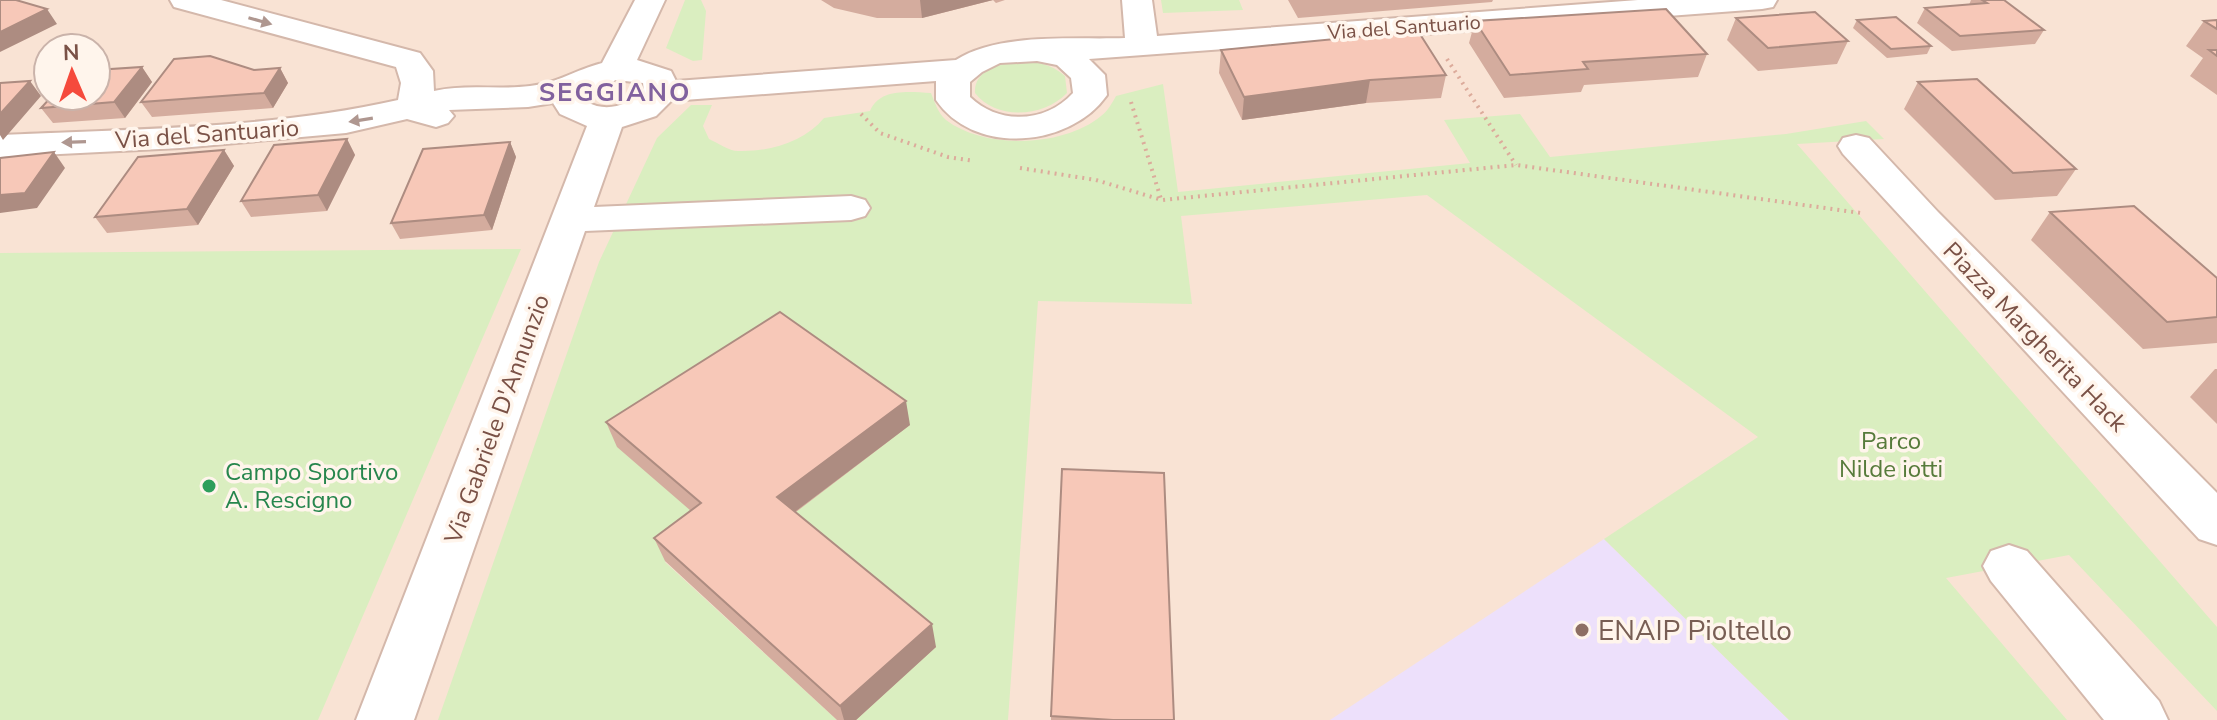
<svg xmlns="http://www.w3.org/2000/svg" width="2217" height="720" font-family="'Nunito Sans',sans-serif">
	<rect width="100%" height="100%" fill="#fff0e4"/>
	<!-- residential -->
	<path fill="#f9e3d4" fill-rule="evenodd" d="M0,0H2217V720H0ZM48,48H96V96H48Z"/>
	<!-- education -->
	<path fill="#ede0fb" d="M1604,539L1789,720H1330Z"/>
	<!-- green -->
	<path fill="#daeec0" d="M685,0H701L706,11L702,60L693,61L666,48Z
		M1161,0H1239L1243,10L1163,13Z
		M1014,61C1034,61 1050,63 1065,76L1067,93C1044,117 997,121 975,93C974,71 996,66 1014,61Z
		M1163,84L1178,192L1470,163L1444,120L1520,114L1550,157L1786,134L1866,121L1884,139L1797,144L2217,627V711L2069,555L1946,578L2067,720H1789L1604,539L1758,437L1427,195L1181,216L1192,304L1038,301L1008,720H856L936,646L710,527L665,562L837,720H438L599,262L657,138L691,105H712L703,126L709,139C718,143 729,151 738,151C770,152 804,142 824,118L870,111C880,88 908,92 931,93C935,103 938,113 946,120C985,150 1064,147 1101,116C1108,111 1112,103 1116,96Z
		M521,249L318,720H0V253Z"/>
	<g fill="none" stroke-linecap="round" stroke-linejoin="round">
		<defs>
			<path id="minor" d="M170,0H221L420,53L433,71L434,91C465,84 498,90 530,86C558,83 575,70 602,63L635,0H665L637,60L671,71L676,81L956,60C999,32 1074,40 1125,38L1122,0H1152L1157,36L1638,0H1777L1773,7L1762,9L1089,59L1105,75L1107,95C1070,148 974,156 936,100V81L671,101L656,116L622,127L594,207L851,196L865,200L870,208L865,216L851,220L585,231L414,720H356L587,126L560,114L553,103L528,107L449,110L454,116L448,123L436,127L407,119L346,133L180,148L0,157V135C132,129 269,129 398,100L401,83L396,67L174,7ZM1037,61L1057,65L1071,78L1073,93C1046,123 999,125 970,97V82L982,72L1000,63ZM616,80L643,83L644,91C628,105 607,113 587,102L593,90Z
				M1856,135L1869,138L1938,212L2217,493V545L2199,539L1843,154L1838,146L1843,138Z
				M2009,545L2027,551L2159,701L2168,720H2104L1991,581L1983,566L1991,551Z"/>
		</defs>
		<!-- minor casing -->
		<use href="#minor" stroke="#d4b8ab" stroke-width="4"/>
		<!-- path -->
		<path stroke="#dcab9b" stroke-width="4" stroke-dasharray="2 5" stroke-linecap="butt" d="M1447,59L1516,165
			M1131,102L1161,199
			M861,114L880,133L948,157L974,161
			M1020,168L1096,180L1162,200L1516,165L1861,213"/>
		<!-- minor -->
		<use href="#minor" fill="#fff" fill-rule="evenodd"/>
	</g>
	<!-- wall -->
	<path fill="#d4ac9e" d="M821,0H1005L996,3L993,0L922,18H877L834,8Z
		M1288,0H1493L1492,2L1298,18Z
		M1971,0H2004L2044,30L2035,44L1952,51L1917,23L1925,8L1969,5Z
		M1736,18L1848,41L1837,64L1758,71L1727,40Z
		M1857,20L1931,46L1927,54L1887,58L1853,28Z
		M2217,20V95L2190,76L2203,58L2186,46L2204,21Z
		M1475,21L1707,54L1698,77L1584,85L1581,92L1504,98L1469,43Z
		M1221,50L1446,75L1441,98L1366,103L1242,120L1219,73Z
		M142,67L152,82L125,118L53,123L41,108Z
		M280,68L288,83L273,108L152,117L141,102L254,70Z
		M1918,82L2076,169L2057,196L1995,200L1904,109Z
		M347,139L355,155L327,211L251,217L241,201Z
		M510,142L516,157L492,230L400,239L391,223Z
		M224,150L234,166L198,225L107,233L95,217Z
		M2050,212L2217,278V343L2143,349L2031,240Z
		M2215,369H2217V424L2190,397Z
		M606,422L910,425L796,512L936,647L856,720H837L665,561L654,538L691,511L617,447Z
		M1051,716L1174,720H1051Z"/>
	<!-- shaded-wall -->
	<path fill="#ad8c81" d="M920,0H993L922,18Z
		M47,9L57,24L0,52V32Z
		M142,67L152,82L125,118L114,102Z
		M280,68L288,83L273,108L264,93Z
		M1370,80L1366,103L1242,120L1244,97Z
		M30,81L41,96L3,140L0,135V114Z
		M347,139L355,155L327,211L318,195Z
		M510,142L516,157L492,230L484,215Z
		M224,150L234,166L198,225L187,209Z
		M54,152L65,168L37,208L0,213V195Z
		M906,401L910,425L784,520L777,497Z
		M932,624L936,647L856,720H844L840,706Z"/>
	<!-- building -->
	<path fill="#f7c8b8" stroke="#ad8c81" stroke-width="2" d="M0,0H16L47,9L0,32Z
		M1982,0H2004L2044,30L1960,36L1925,8L1987,3Z
		M1666,9L1707,54L1583,62L1588,69L1510,75L1475,21Z
		M1815,12L1848,41L1768,48L1736,18Z
		M1896,17L1931,46L1891,49L1857,20Z
		M2217,20V29L2204,21Z
		M1418,31L1446,75L1370,80L1244,97L1221,50Z
		M2209,50H2217V56Z
		M210,56L254,70L280,68L264,93L141,102L174,59Z
		M142,67L114,102L41,108L52,96H96V70Z
		M1977,79L2076,169L2013,173L1918,82Z
		M30,81L0,114V83Z
		M347,139L318,195L241,201L274,145Z
		M510,142L484,215L391,223L423,149Z
		M224,150L187,209L95,217L138,157Z
		M54,152L25,193L0,195V158Z
		M2134,206L2217,278V317L2167,322L2050,212Z
		M780,312L906,401L777,497L932,624L840,706L654,538L701,503L606,422Z
		M1062,469L1164,473L1174,720H1113L1051,716Z"/>
	<!-- one-way arrows -->
	<defs><path id="oneway-solid" d="M-6-.8H1V-3.2L6.5 0L1 3.2V.8H-6Z" transform="scale(2)"/></defs>
	<g fill="#af9790">
		<use href="#oneway-solid" transform="translate(260 21) rotate(16)"/>
		<use href="#oneway-solid" transform="translate(361 120) rotate(171)"/>
		<use href="#oneway-solid" transform="translate(74 142) rotate(178)"/>
	</g>
	<!-- markers -->
	<circle fill="#2e9e5b" stroke="#fff5ec" stroke-width="3" cx="209" cy="486" r="8"/>
	<circle fill="#8d6e63" stroke="#fff5ec" stroke-width="3" cx="1582" cy="630" r="8"/>
	<g text-anchor="middle" stroke-width="7" stroke-linejoin="round" paint-order="stroke">
		<!-- far-street labels -->
		<g font-size="20" fill="#7a5146" stroke="#fff5ec">
			<text transform="translate(1404 27) rotate(-4)" y="7">Via del Santuario</text>
		</g>
		<!-- street labels -->
		<g font-size="24" fill="#7a5146" stroke="#fff5ec">
			<text transform="translate(207 134) rotate(-4)" y="8">Via del Santuario</text>
			<text transform="translate(2035 337) rotate(46)" y="8">Piazza Margherita Hack</text>
			<text transform="translate(497 419) rotate(-70)" y="8">Via Gabriele D'Annunzio</text>
		</g>
		<!-- park labels -->
		<g font-size="24" fill="#577b3b" stroke="#fff5ec">
			<text x="1891" y="449">Parco<tspan x="1891" dy="28">Nilde iotti</tspan></text>
		</g>
		<!-- leisure labels -->
		<g font-size="24" fill="#27864d" stroke="#fff5ec" text-anchor="start">
			<text x="225" y="480">Campo Sportivo<tspan x="225" dy="28">A. Rescigno</tspan></text>
		</g>
		<!-- far-district labels -->
		<g font-size="26" font-weight="bold" letter-spacing="2" fill="#81619e" stroke="#fff5ec">
			<text x="615" y="101">SEGGIANO</text>
		</g>
		<!-- near-education labels -->
		<g font-size="28" fill="#785e54" stroke="#fff5ec" text-anchor="start">
			<text x="1598" y="640">ENAIP Pioltello</text>
		</g>
	</g>
	<!-- north arrow -->
	<g transform="translate(72 72) rotate(358)"><circle r="38" fill="#fff5ec" stroke="#cab3aa" stroke-width="2"/>
	<path d="M0-6L14 30L0 20L-14 30Z" fill="#f54a3c"/>
	<text y="-12" font-size="22" font-weight="bold" text-anchor="middle" fill="#7a5146">N</text>
	</g>
</svg>
